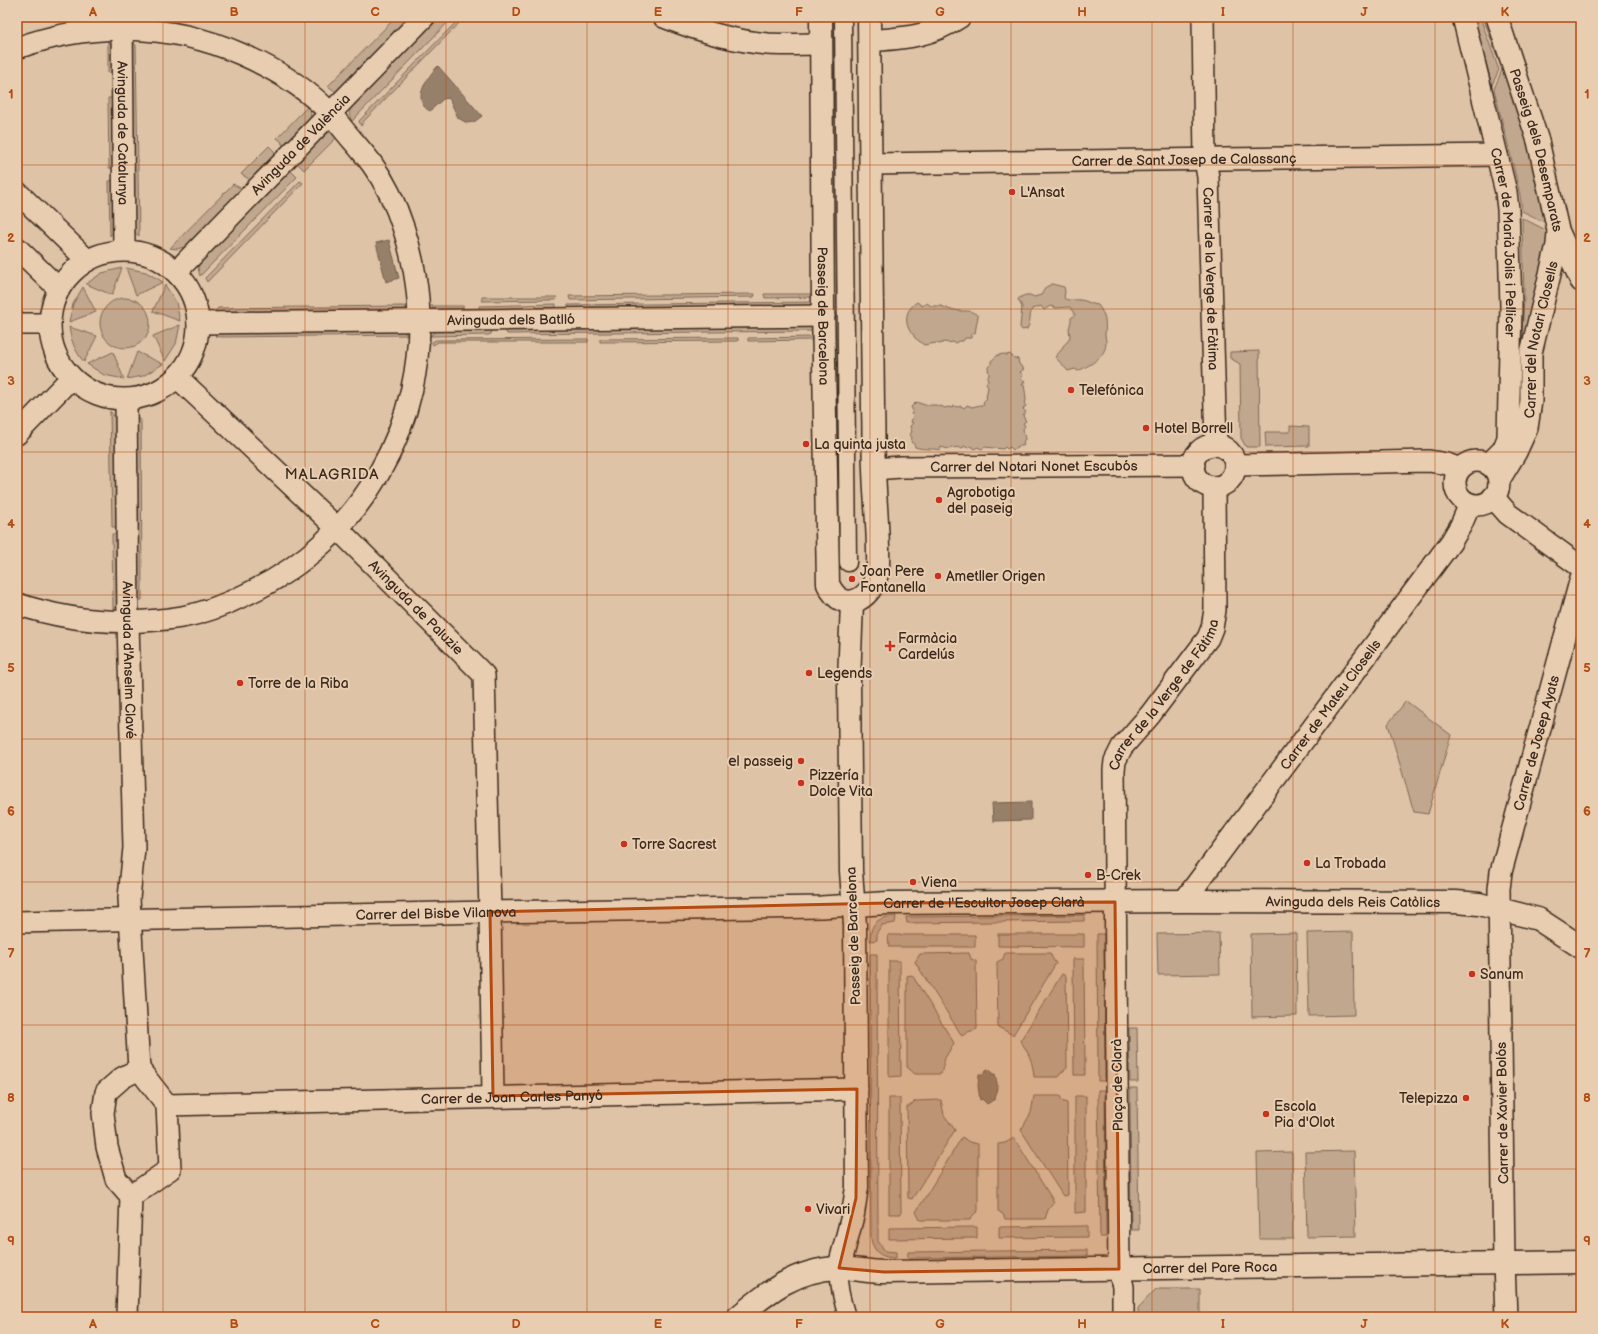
<svg xmlns="http://www.w3.org/2000/svg" width="1598" height="1334" font-family="'Balsamiq Sans',sans-serif">
	<rect width="100%" height="100%" fill="#dec3a7"/>
	<filter id="ink" filterUnits="userSpaceOnUse"><feTurbulence type="fractalNoise" baseFrequency=".025" numOctaves="2"/><feDisplacementMap in="SourceGraphic" scale="8" xChannelSelector="R" yChannelSelector="G"/><feConvolveMatrix kernelMatrix="1 2 1 2 8 2 1 2 1" color-interpolation-filters="sRGB"/></filter>
	<g filter="url(#ink)">
		<!-- green -->
		<path fill="#c0a78e" stroke="#7e6856" d="M396,17H409L336,92L328,86Z
			M440,17H453L352,121C348,114 349,111 354,104Z
			M461,17H465L363,122L361,126L359,121Z
			M1474,17H1480L1499,70L1492,85Z
			M1483,17H1490L1529,133L1546,223L1522,211L1520,195L1515,173L1494,89L1502,70Z
			M108,40L113,49V73H108Z
			M134,42L135,45H136L139,236L134,232L132,44Z
			M108,98H113L114,168H109Z
			M309,105L311,112L310,120L284,145L281,143L282,142L277,138Z
			M330,132L340,134L304,170L297,163L323,136Z
			M269,146L276,153L250,180L241,174Z
			M290,170L297,177L200,276L198,268L201,261Z
			M114,180V231L110,236L109,181Z
			M300,181L303,183L207,282L205,278Z
			M233,184L242,189L184,247L177,249L170,248Z
			M1522,218L1550,232L1521,355L1524,297Z
			M122,268L112,295L86,284L102,273Z
			M126,268L146,272L163,282L136,295Z
			M1052,284L1064,287L1065,291L1064,298C1069,302 1074,299 1080,300C1086,300 1092,305 1098,305C1106,316 1106,322 1105,335C1105,337 1106,339 1106,341C1107,357 1090,365 1078,371L1075,369L1068,371L1055,357L1062,349L1063,346L1068,341L1070,336L1069,329L1071,321V318L1075,315L1070,307L1056,308L1050,306L1044,310L1041,306L1032,309C1029,316 1031,323 1027,329L1022,330L1020,327L1022,307L1018,299C1024,295 1028,293 1034,297L1041,295L1046,287Z
			M165,285L176,302L180,321L153,311Z
			M83,287L96,312L69,322L73,304Z
			M755,294L754,297L570,300L569,296Z
			M764,294H814V297L765,298Z
			M482,297H557L556,300L482,301Z
			M100 323a25 25 0 1 1 50 0a25 25 0 1 1-50 0Z
			M813,302V307L568,309V305Z
			M917,302L922,306L927,303L931,306H941L951,310C955,309 956,311 960,311C967,311 972,310 978,316L975,333L971,334V338H965L963,341H958L956,343L952,342L949,343L944,342L940,344L937,343L924,345L914,337V335C907,331 905,319 908,312C910,308 914,304 917,302Z
			M556,304V309L479,311V306Z
			M405,306L406,309L402,311L217,312L215,311L218,308Z
			M431,306H463L464,311C453,311 438,314 431,306Z
			M180,325L176,344L165,361L153,336Z
			M812,326L814,331L507,334L505,330Z
			M69,327L97,336L84,362C75,351 71,341 69,327Z
			M492,330L491,334L488,335L430,336L436,331Z
			M402,331L408,335L221,337L215,336L219,333Z
			M813,337V340L748,341V338Z
			M738,338V341L600,342V339Z
			M588,339V342H438L433,345L432,342L436,340Z
			M1259,351L1260,447H1246L1241,438L1240,364L1230,358V352Z
			M113,352L124,379L104,375L87,364Z
			M137,352L163,364L143,376L127,379Z
			M1004,354L1007,355L1010,354L1014,358L1018,359L1019,364L1024,369L1020,372L1023,375L1021,379L1025,381L1022,385H1024C1025,391 1026,396 1026,401L1024,403L1026,406L1023,409L1026,412L1023,416L1026,421L1023,423L1025,426L1023,429L1025,439L1023,442L1024,445L1023,446H1018L1017,448L1013,450L1010,447L1007,449L1005,447L1003,449L985,447L982,449L977,447L975,449L971,446L968,448L964,446L962,449L958,447L955,448L952,447L948,449L941,447L940,450C931,448 924,450 915,447L914,444L911,442L912,438L910,434L912,432L910,426L913,423L911,422L913,416L911,414L913,411L911,407L916,402L925,405H936L940,407L942,406L944,408L949,407L952,408L954,406L958,407L961,406L964,408L967,405L972,407L980,405H984L983,402L987,398L986,397L988,387L986,384L988,380L987,378L989,376L988,367L991,364V361L998,355Z
			M110,411L116,419L118,527H112Z
			M136,418L141,420L142,600H139L137,597Z
			M1290,426L1309,427V446L1266,447L1265,432H1290Z
			M112,534H118V605L113,611Z
			M1406,701L1451,735L1428,814L1414,812L1388,724Z
			M1084,915V921L907,923L906,917Z
			M896,916L895,923L882,925L877,932V940L870,941C870,922 879,917 896,916Z
			M1353,932L1354,1015L1309,1016L1307,933Z
			M1219,933L1220,974L1158,975L1157,934Z
			M1296,933L1297,1016L1252,1017L1251,934Z
			M998,934H1084V947L998,946Z
			M1097,934H1104L1105,1081H1098Z
			M888,935H975V947H889Z
			M969,953L971,959L976,961L977,1029L968,1032L962,1036L915,962L920,954Z
			M1005,953H1050L1054,961L1056,963L1013,1035L998,1027L997,962L1003,959Z
			M870,954H877L878,1241L885,1251L896,1252V1258C882,1258 874,1253 871,1239Z
			M1073,959H1084L1085,1075H1074Z
			M889,961H900L901,1076L889,1077Z
			M1062,974L1066,976L1067,1068L1060,1074L1059,1077H1034C1033,1063 1029,1052 1020,1041Z
			M912,975L954,1043L945,1058L941,1074H915L907,1067V976Z
			M1129,1028H1137L1138,1082H1130Z
			M1130,1088H1137L1139,1230H1131Z
			M1098,1090H1105L1106,1237H1100Z
			M1034,1096H1060L1062,1101L1067,1103L1068,1195L1063,1196L1021,1130L1031,1113Z
			M1075,1096H1086V1212L1075,1213Z
			M889,1098H900L901,1214H889Z
			M941,1100L944,1115L955,1130L912,1199L908,1198L907,1107L911,1105L915,1101Z
			M962,1137L969,1142L978,1144V1211L974,1214L970,1220H920L916,1212Z
			M1014,1138L1054,1202L1048,1210L1045,1219H1005L1003,1214L998,1211V1144L1005,1143Z
			M1354,1151L1356,1236L1307,1237L1305,1152Z
			M1292,1152L1293,1239H1259L1257,1153Z
			M1087,1226V1237L999,1238V1227Z
			M977,1227V1238L889,1239V1228Z
			M1087,1250V1256L908,1258V1252Z
			M1156,1289H1200V1317H1138V1308Z"/>
		<!-- water -->
		<path fill="#97806b" stroke="#725e4c" d="M438,66L482,116L474,122L467,123L458,118L449,98L443,99L430,111C410,101 428,76 438,66Z
			M389,240L399,278L386,282L376,243Z
			M1031,802V820L993,821L992,803Z
			M987,1069L991,1071L992,1074H995L998,1088L995,1099L987,1104L982,1099L980,1100L978,1086L979,1074H982Z"/>
		<g fill="none" stroke-linecap="round" stroke-linejoin="round">
			<defs>
				<path id="pedestrian" d="M843,17L848,563
					M839,1268C838,1287 842,1299 847,1317"/>
				<g id="minor">
					<path id="s1" d="M122,17L124,249"/>
					<path d="M664,17C697,30 733,41 768,44C786,45 804,44 821,44"/>
					<path id="s2" d="M1203,17L1205,160L1208,177L1216,444"/>
					<path id="s3" d="M1463,17L1497,155L1506,192L1508,209L1511,306L1508,438L1503,450L1489,464"/>
					<path id="s4" d="M1497,17L1538,141L1558,230L1581,281"/>
					<path d="M869,41C904,38 930,37 960,17"/>
					<path d="M17,48C90,21 170,23 241,54C275,69 307,88 332,115C339,124 346,133 354,142C360,149 366,156 372,164C399,201 414,254 418,299C428,424 361,540 247,594C227,604 204,613 182,617C126,626 71,622 17,604"/>
					<path id="s5" d="M871,164L1497,155"/>
					<path d="M17,192L87,260"/>
					<path d="M17,248L57,287"/>
					<circle cx="124" cy="325" r="74"/>
					<path id="s6" d="M177,271L424,17"/>
					<path id="s7" d="M198,323L824,316"/>
					<path d="M17,324H48"/>
					<path id="s8" d="M177,377L338,529L484,675L490,912L493,1096"/>
					<path id="s9" d="M126,400L128,622L134,848L129,898L139,1069"/>
					<path d="M17,434L71,378"/>
					<circle cx="1214" cy="466" r="21"/>
					<circle cx="1477" cy="483" r="22"/>
					<path d="M1236,465L1429,461L1447,464L1460,469"/>
					<path id="s10" d="M874,469L901,467L1194,465"/>
					<path id="s11" d="M1499,480L1516,452L1527,428L1531,401V353L1557,245L1558,231"/>
					<path d="M1493,497L1508,514L1581,567"/>
					<path id="s12" d="M1184,901L1451,542L1461,525L1470,504"/>
					<path id="s13" d="M17,922L490,912L821,907L854,905"/>
					<path id="s14" d="M167,1105L857,1089"/>
					<path d="M131,1196L170,1169L167,1105L139,1069"/>
					<path d="M131,1196L116,1179L107,1147L103,1113L106,1092L122,1078L139,1069"/>
					<path d="M127,1317L131,1196"/>
					<path id="s15" d="M1123,1317V1287L1119,1269L1114,770L1115,761L1122,747L1150,715L1208,638L1212,628L1215,610L1214,487"/>
					<path id="s16" d="M1506,1317L1504,1263L1499,889L1501,872L1581,578"/>
				</g>
				<g id="secondary">
					<path id="s17" d="M821,17L823,307L828,584C844,619 876,596 878,567C879,534 875,502 874,469C873,449 874,429 873,409C872,278 870,148 869,17"/>
					<path id="s18" d="M854,905L888,903L1184,901L1456,902L1479,904L1538,919L1581,947"/>
					<path d="M839,1268L853,1214L857,1187L855,925L851,871L849,681L852,602"/>
					<path id="s19" d="M738,1317C769,1291 795,1270 838,1268C853,1268 869,1272 884,1272L1581,1262"/>
				</g>
			</defs>
			<!-- pedestrian casing -->
			<use href="#pedestrian" stroke="#3b2a1e" stroke-width="19"/>
			<!-- minor casing -->
			<use href="#minor" stroke="#3b2a1e" stroke-width="24"/>
			<!-- secondary casing -->
			<use href="#secondary" stroke="#3b2a1e" stroke-width="25"/>
			<!-- pedestrian -->
			<use href="#pedestrian" stroke="#e9cdb0" stroke-width="16"/>
			<!-- minor -->
			<use href="#minor" stroke="#e9cdb0" stroke-width="21"/>
			<!-- secondary -->
			<use href="#secondary" stroke="#e9cdb0" stroke-width="22"/>
		</g>
	</g>
	<!-- marked area -->
	<path fill="#b44b11" fill-opacity="0.2" stroke="#b44b11" stroke-width="3" stroke-linejoin="round" d="M1115,902L1119,1269L884,1272L839,1268L856,1198L857,1089L493,1096L490,912L888,903Z"/>
	<!-- grid -->
	<path fill="none" stroke="#b44b11" stroke-width="1" stroke-opacity="0.55" d="M163,17V1317M305,17V1317M446,17V1317M587,17V1317M728,17V1317M870,17V1317M1011,17V1317M1152,17V1317M1293,17V1317M1435,17V1317M17,165H1581M17,309H1581M17,452H1581M17,595H1581M17,739H1581M17,882H1581M17,1025H1581M17,1169H1581"/>
	<!-- markers -->
	<g fill="#c8321e" stroke="#e9cdb0" stroke-width="1.5">
		<circle cx="1012" cy="192" r="4"/>
		<circle cx="1071" cy="390" r="4"/>
		<circle cx="1146" cy="428" r="4"/>
		<circle cx="806" cy="444" r="4"/>
		<circle cx="939" cy="500" r="4"/>
		<circle cx="938" cy="576" r="4"/>
		<circle cx="852" cy="579" r="4"/>
		<path d="M888 640h4v4h4v4h-4v4h-4v-4h-4v-4h4z"/>
		<circle cx="809" cy="673" r="4"/>
		<circle cx="240" cy="683" r="4"/>
		<circle cx="801" cy="761" r="4"/>
		<circle cx="801" cy="783" r="4"/>
		<circle cx="624" cy="844" r="4"/>
		<circle cx="1307" cy="863" r="4"/>
		<circle cx="1088" cy="875" r="4"/>
		<circle cx="913" cy="882" r="4"/>
		<circle cx="1472" cy="974" r="4"/>
		<circle cx="1466" cy="1098" r="4"/>
		<circle cx="1266" cy="1114" r="4"/>
		<circle cx="808" cy="1209" r="4"/>
	</g>
	<g text-anchor="middle" stroke-width="4" stroke-linejoin="round" paint-order="stroke">
		<!-- street labels -->
		<g font-size="14" fill="#3b2a1e" stroke="#e9cdb0">
			<text dy="5" stroke="none"><textPath href="#s1" startOffset="116">Avinguda de Catalunya</textPath></text>
			<text dy="5" stroke="none"><textPath href="#s6" startOffset="177">Avinguda de València</textPath></text>
			<text dy="5" stroke="none"><textPath href="#s4" startOffset="139">Passeig dels Desemparats</textPath></text>
			<text dy="5" stroke="none"><textPath href="#s5" startOffset="313">Carrer de Sant Josep de Calassanç</textPath></text>
			<text dy="5" stroke="none"><textPath href="#s3" startOffset="230">Carrer de Marià Jolis i Pellicer</textPath></text>
			<text dy="5" stroke="none"><textPath href="#s2" startOffset="262">Carrer de la Verge de Fàtima</textPath></text>
			<text dy="5" stroke="none"><textPath href="#s17" startOffset="299">Passeig de Barcelona</textPath></text>
			<text dy="5" stroke="none"><textPath href="#s7" startOffset="313">Avinguda dels Batlló</textPath></text>
			<text dy="5" stroke="none"><textPath href="#s11" startOffset="149">Carrer del Notari Closells</textPath></text>
			<text dy="5" stroke="none"><textPath href="#s10" startOffset="160">Carrer del Notari Nonet Escubós</textPath></text>
			<text dy="5" stroke="none"><textPath href="#s8" startOffset="332">Avinguda de Paluzie</textPath></text>
			<text dy="5" stroke="none"><textPath href="#s9" startOffset="260">Avinguda d'Anselm Clavé</textPath></text>
			<text dy="5" stroke="none"><textPath href="#s15" startOffset="639">Carrer de la Verge de Fàtima</textPath></text>
			<text dy="5" stroke="none"><textPath href="#s12" startOffset="245">Carrer de Mateu Closells</textPath></text>
			<text dy="5" stroke="none"><textPath href="#s16" startOffset="579">Carrer de Josep Ayats</textPath></text>
			<text dy="5" stroke="none"><textPath href="#s18" startOffset="499">Avinguda dels Reis Catòlics</textPath></text>
			<text dy="5" stroke="none"><textPath href="#s18" startOffset="130">Carrer de l'Escultor Josep Clarà</textPath></text>
			<text dy="5" stroke="none"><textPath href="#s13" startOffset="419">Carrer del Bisbe Vilanova</textPath></text>
			<text transform="translate(853 936) rotate(-92)" y="5">Passeig de Barcelona</text>
			<text transform="translate(1117 1085) rotate(-91)" y="5">Plaça de Clarà</text>
			<text dy="5" stroke="none"><textPath href="#s14" startOffset="345">Carrer de Joan Carles Panyó</textPath></text>
			<text transform="translate(1502 1113) rotate(-91)" y="5">Carrer de Xavier Bolós</text>
			<text dy="5" stroke="none"><textPath href="#s19" startOffset="486">Carrer del Pare Roca</textPath></text>
		</g>
		<!-- poi labels -->
		<g font-size="14" fill="#3b2a1e" stroke="#e9cdb0" text-anchor="start">
			<text x="1020" y="197">L'Ansat</text>
			<text x="1079" y="395">Telefónica</text>
			<text x="1154" y="433">Hotel Borrell</text>
			<text x="814" y="449">La quinta justa</text>
			<text x="947" y="497">Agrobotiga<tspan x="947" dy="16">del paseig</tspan></text>
			<text x="860" y="576">Joan Pere<tspan x="860" dy="16">Fontanella</tspan></text>
			<text x="946" y="581">Ametller Origen</text>
			<text x="898" y="643">Farmàcia<tspan x="898" dy="16">Cardelús</tspan></text>
			<text x="817" y="678">Legends</text>
			<text x="248" y="688">Torre de la Riba</text>
			<text x="793" y="766" text-anchor="end">el passeig</text>
			<text x="809" y="780">Pizzería<tspan x="809" dy="16">Dolce Vita</tspan></text>
			<text x="632" y="849">Torre Sacrest</text>
			<text x="1315" y="868">La Trobada</text>
			<text x="1096" y="880">B-Crek</text>
			<text x="921" y="887">Viena</text>
			<text x="1480" y="979">Sanum</text>
			<text x="1458" y="1103" text-anchor="end">Telepizza</text>
			<text x="1274" y="1111">Escola<tspan x="1274" dy="16">Pia d'Olot</tspan></text>
			<text x="816" y="1214">Vivari</text>
		</g>
		<!-- neighbourhood labels -->
		<g font-size="15" letter-spacing="1" fill="#3b2a1e" stroke="#e9cdb0">
			<text x="332" y="479">MALAGRIDA</text>
		</g>
	</g>
	<!-- margin -->
	<rect width="1598" height="1334" fill="none" stroke="#e9cdb0" stroke-width="44"/>
	<rect x="22" y="22" width="1554" height="1290" fill="none" stroke="#b44b11" stroke-width="1.5"/>
	<g font-size="13" text-anchor="middle" font-weight="bold" fill="#b44b11">
		<text x="93" y="16">A</text>
		<text x="234" y="16">B</text>
		<text x="375" y="16">C</text>
		<text x="516" y="16">D</text>
		<text x="658" y="16">E</text>
		<text x="799" y="16">F</text>
		<text x="940" y="16">G</text>
		<text x="1082" y="16">H</text>
		<text x="1223" y="16">I</text>
		<text x="1364" y="16">J</text>
		<text x="1505" y="16">K</text>
		<text x="11" y="98">1</text>
		<text x="1587" y="98">1</text>
		<text x="11" y="242">2</text>
		<text x="1587" y="242">2</text>
		<text x="11" y="385">3</text>
		<text x="1587" y="385">3</text>
		<text x="11" y="528">4</text>
		<text x="1587" y="528">4</text>
		<text x="11" y="672">5</text>
		<text x="1587" y="672">5</text>
		<text x="11" y="815">6</text>
		<text x="1587" y="815">6</text>
		<text x="11" y="958">7</text>
		<text x="1587" y="958">7</text>
		<text x="11" y="1102">8</text>
		<text x="1587" y="1102">8</text>
		<text x="11" y="1245">9</text>
		<text x="1587" y="1245">9</text>
		<text x="93" y="1328">A</text>
		<text x="234" y="1328">B</text>
		<text x="375" y="1328">C</text>
		<text x="516" y="1328">D</text>
		<text x="658" y="1328">E</text>
		<text x="799" y="1328">F</text>
		<text x="940" y="1328">G</text>
		<text x="1082" y="1328">H</text>
		<text x="1223" y="1328">I</text>
		<text x="1364" y="1328">J</text>
		<text x="1505" y="1328">K</text>
	</g>
</svg>
